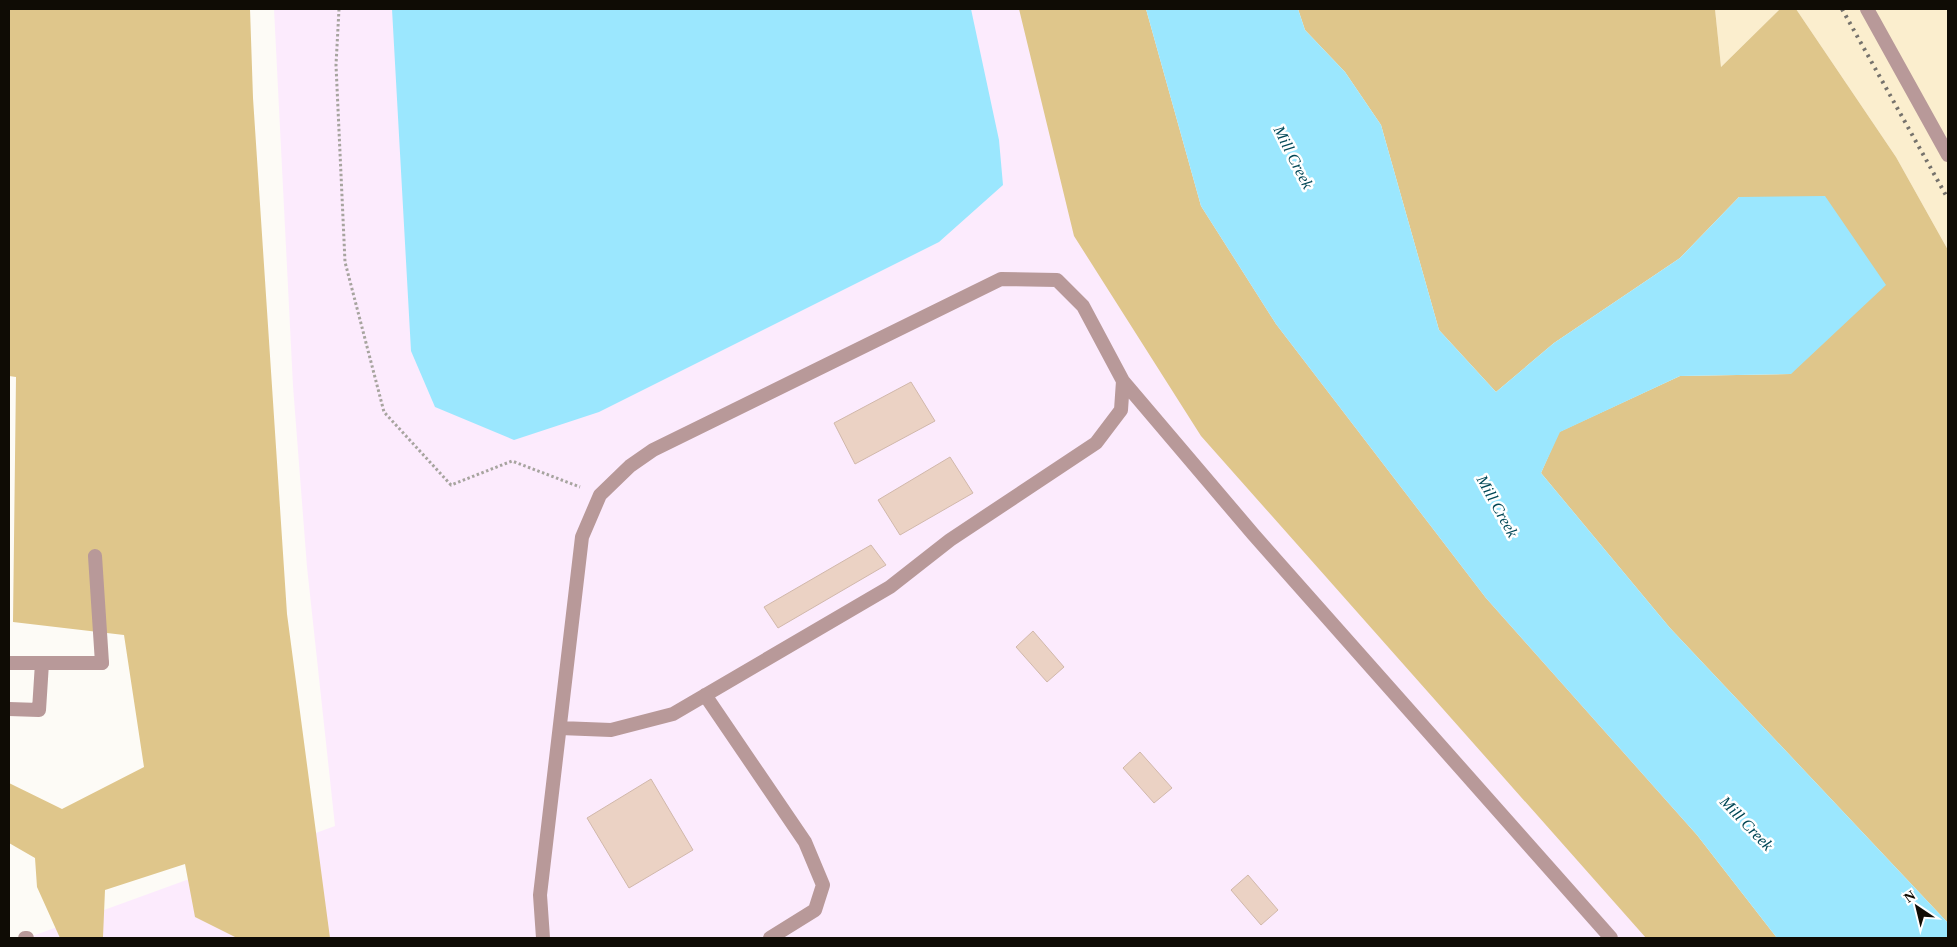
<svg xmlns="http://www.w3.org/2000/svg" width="1957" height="947" font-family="Georgia,serif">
	<rect width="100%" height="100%" fill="#fdfbf6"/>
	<!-- built -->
	<path fill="#fbeece" d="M1715,9H1780L1721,67Z
		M1796,9H1948V250L1896,157Z"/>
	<!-- industrial -->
	<path fill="#fcebfd" d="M274,9H1146L1201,206L1777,938H27L335,826L307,567L293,386Z"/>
	<!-- forest -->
	<path fill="#dfc68b" d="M9,9H250L253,98L287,614L330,938H237L195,917L185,864L105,890L103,937L60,938L37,887L35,858L9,843V783L62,809L144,767L124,635L13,622L16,377L9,376Z
		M1019,9H1146L1201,206L1276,324L1486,598L1697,835L1777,938H1646L1201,436L1074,236Z
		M1298,9H1715L1721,67L1780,9H1796L1896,157L1948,250V923L1670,628L1541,473L1559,432L1680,376L1791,374L1739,197L1680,258L1554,343L1496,392L1439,330L1381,125L1345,72L1305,30Z"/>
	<!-- water -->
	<path fill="#9be7fe" d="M392,9H971L999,140L1003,185L939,242L599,412L514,440L435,407L411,351Z
		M1146,9H1298L1305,30L1345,72L1381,125L1439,330L1496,392L1554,343L1680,258L1739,197L1825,196L1886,285L1791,374L1680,376L1560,432L1541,473L1670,628L1948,923V938H1777L1697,835L1486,598L1276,324L1201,206Z"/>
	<!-- building -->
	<path fill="#ebd2c4" stroke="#d1b8ab" d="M911,382L935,421L855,464L834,423Z
		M950,457L973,493L900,535L878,500Z
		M871,545L886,565L778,628L764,607Z
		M1033,631L1064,667L1047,682L1016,647Z
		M1140,752L1172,788L1154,803L1123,768Z
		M651,779L693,850L629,888L587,818Z
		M1248,875L1278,910L1261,925L1231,890Z"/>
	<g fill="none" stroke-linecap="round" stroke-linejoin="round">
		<!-- path -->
		<path stroke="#a7a49f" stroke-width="3" stroke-dasharray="2.5 2.5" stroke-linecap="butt" d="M339,9L336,65L345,262L384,412L451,485L512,461L580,487"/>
		<!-- service -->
		<path stroke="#b89999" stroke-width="14" d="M1867,9L1948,155
			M1123,381L1253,534L1611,938
			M95,556L102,663
			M705,695L805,842L823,885L815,910L770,938
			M9,709L39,710L42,663
			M543,938L540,895L582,537L600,495L630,466L653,450L1001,279L1057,280L1083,306L1123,381L1121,410L1096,443L950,540L890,587L673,714L611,730L560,728"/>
		<!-- minor -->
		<path stroke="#b89999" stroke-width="14" d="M9,663H102
			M25,938H27"/>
		<!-- rail -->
		<path stroke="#75726c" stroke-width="4" stroke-dasharray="2.5 5" stroke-linecap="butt" d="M1842,9L1948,199"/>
	</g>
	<g text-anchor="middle" stroke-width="5" stroke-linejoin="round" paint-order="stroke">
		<!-- water labels -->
		<g font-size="16" font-style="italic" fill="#004756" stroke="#fff">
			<text transform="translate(1294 157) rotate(63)" y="6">Mill Creek</text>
			<text transform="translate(1498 506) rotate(61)" y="6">Mill Creek</text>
			<text transform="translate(1747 823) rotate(46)" y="6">Mill Creek</text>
		</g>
	</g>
	<!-- border -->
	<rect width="1957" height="947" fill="none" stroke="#0f0c05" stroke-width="20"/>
	<!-- north arrow -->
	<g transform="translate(1917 907) rotate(325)" stroke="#ffffff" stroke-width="4" paint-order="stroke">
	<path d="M0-4L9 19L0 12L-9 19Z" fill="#0f0c05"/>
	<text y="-8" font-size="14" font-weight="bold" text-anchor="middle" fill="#0f0c05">N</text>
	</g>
</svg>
